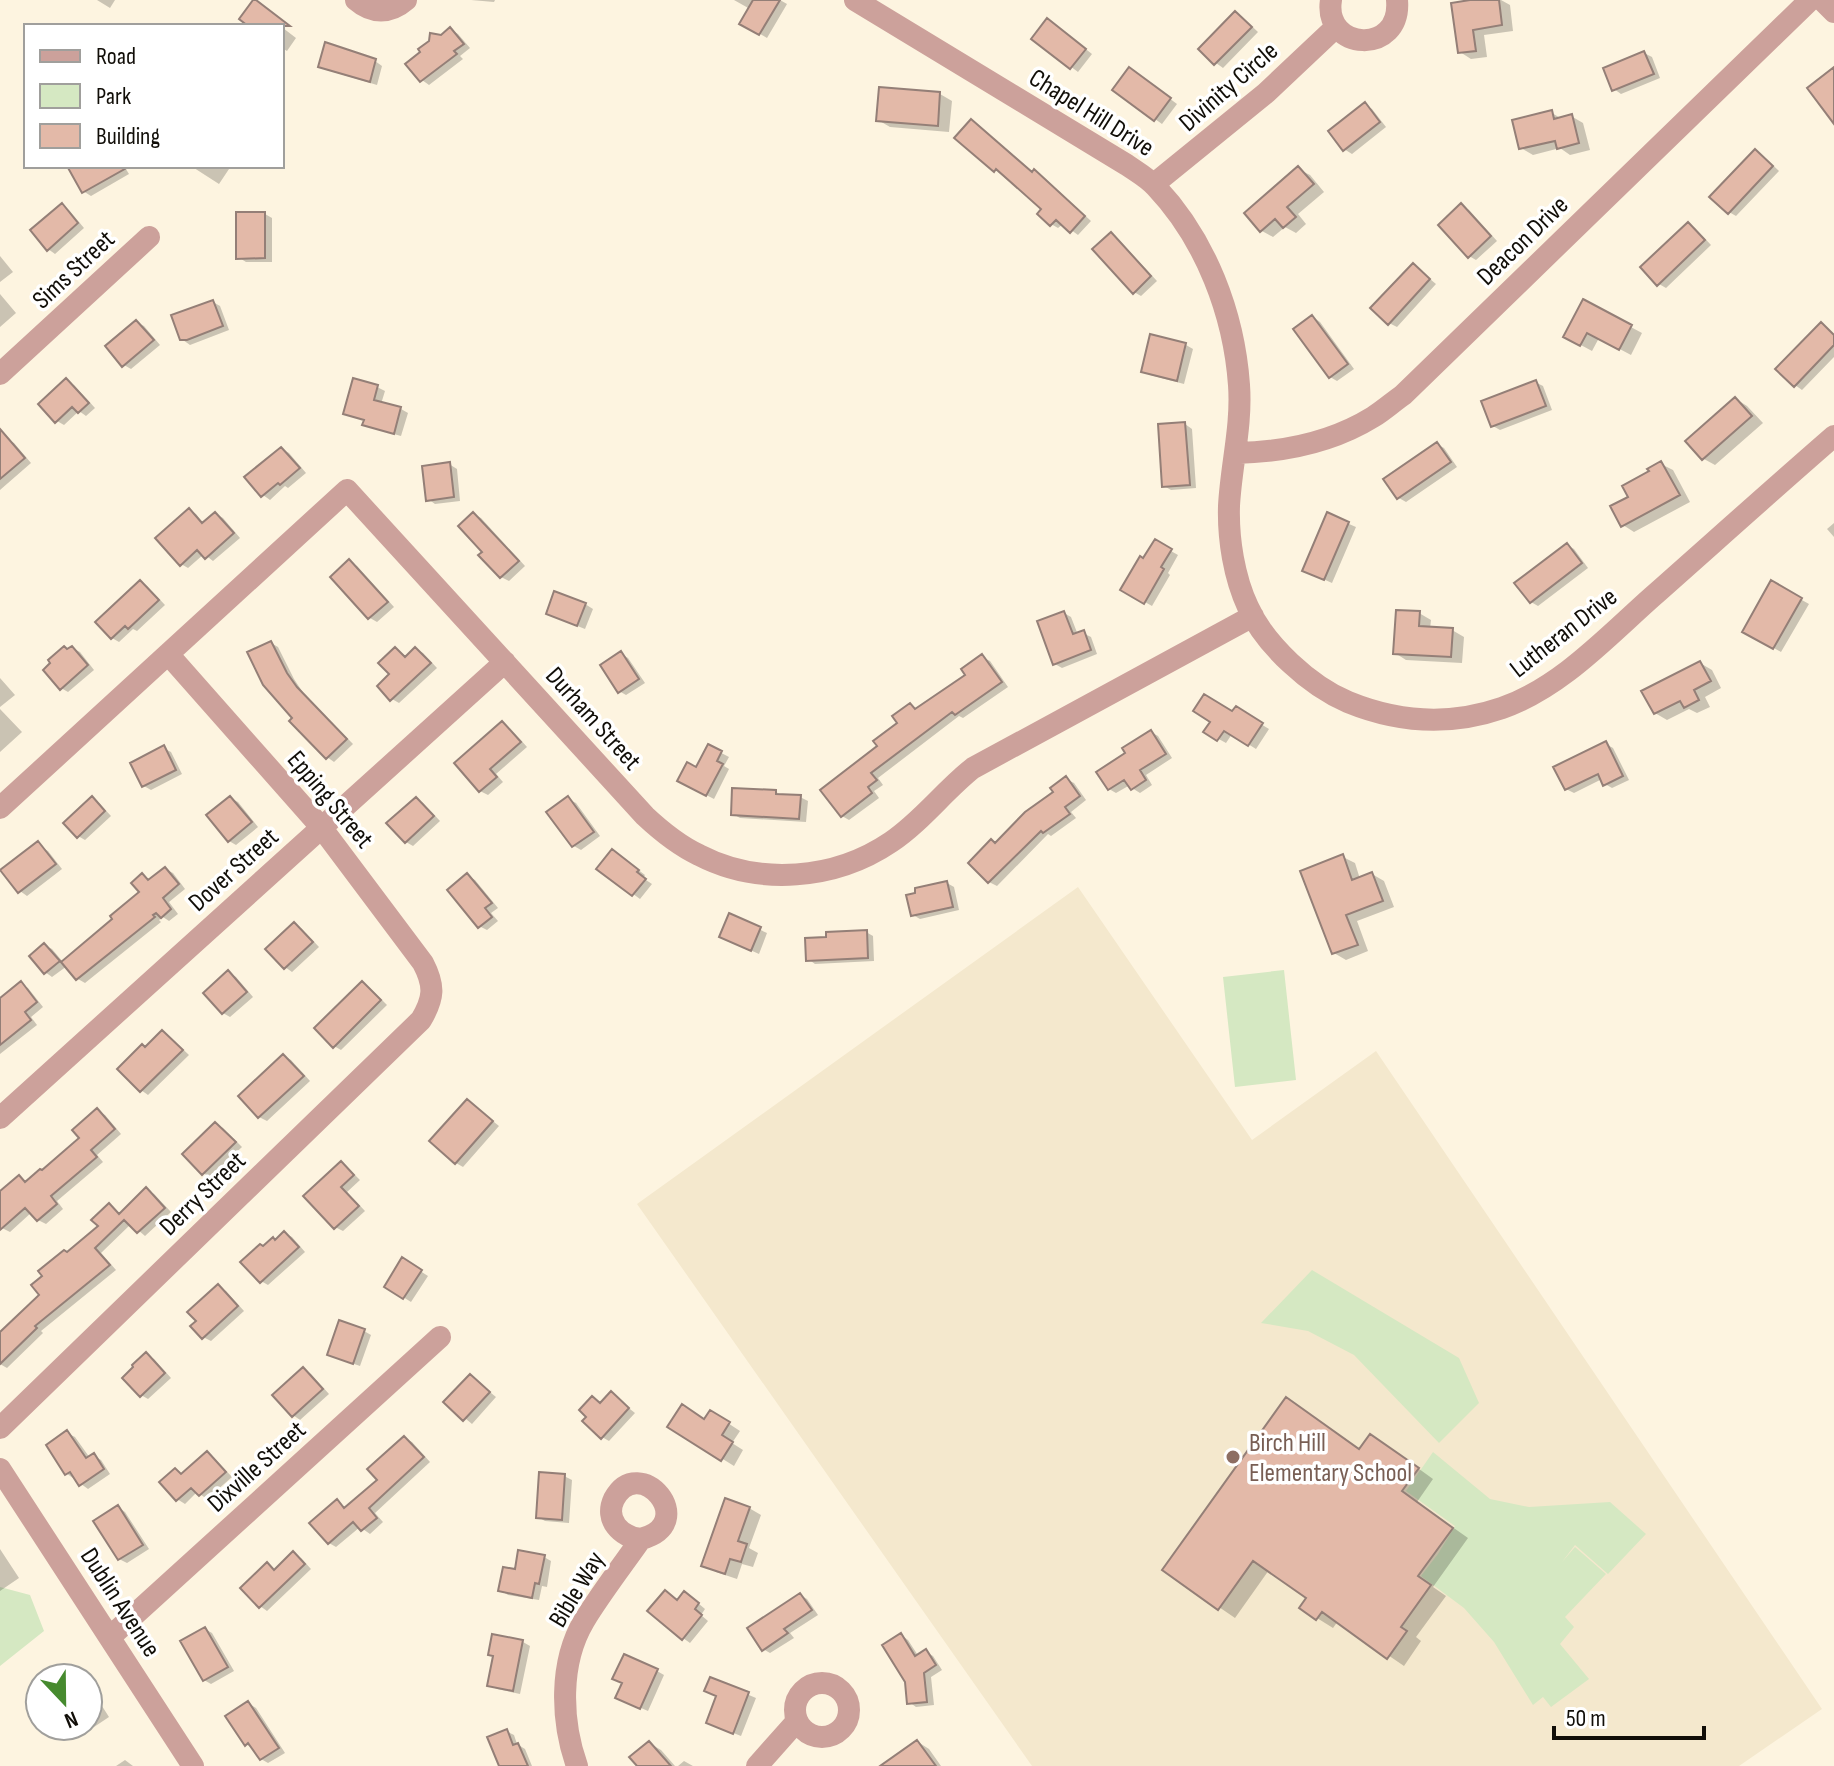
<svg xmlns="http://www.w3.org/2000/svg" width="1834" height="1766" font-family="'Sofia Sans Condensed',sans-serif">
	<rect width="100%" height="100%" fill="#fdf4e0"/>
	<!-- built -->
	<path fill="#f4e8cd" d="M1078,887L1252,1140L1376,1051L1822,1709L1739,1766H1032L637,1204Z"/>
	<!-- green -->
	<path fill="#d5e8c2" d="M1284,970L1296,1080L1235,1087L1223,977Z
		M1312,1270L1459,1358L1479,1403L1439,1443L1354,1355L1308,1331L1261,1323Z
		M1433,1452L1490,1499L1529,1507L1610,1502L1646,1534L1608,1574L1575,1545L1562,1562L1575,1547L1606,1574L1565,1617L1574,1627L1560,1644L1589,1679L1551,1707L1543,1697L1533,1705L1494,1642L1464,1608L1421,1576L1438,1554L1455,1526L1406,1491Z
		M0,1587L30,1595L44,1631L0,1666Z"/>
	<!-- shadow -->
	<path fill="#0003" d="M97,0H115L110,8Z
		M471,0H495L494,2Z
		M734,0H780L787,4L767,38L742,23L750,9Z
		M1485,0H1501L1510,5L1513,31L1484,35L1487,57L1471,59L1460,52Z
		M1235,13L1242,17L1258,32L1223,68L1216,63L1201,49Z
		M286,24L283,28L296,38L287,51L282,48V26H251Z
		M1055,25L1092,54L1078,72L1034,39Z
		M450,29L458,34L470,48L460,56L463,59L429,85L422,80L441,37Z
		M1644,53L1652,57L1660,78L1621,94L1614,89Z
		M375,61L382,66L377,85L327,70L320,66Z
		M1137,74L1177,104L1162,124L1155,119Z
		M940,94L952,101L949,132L890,127L878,120Z
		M1365,105L1372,109L1386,127L1352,154L1344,149Z
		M1552,113L1562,119L1571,116L1583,123L1590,150L1570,155L1560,148L1533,155L1521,148Z
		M979,126L1034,173L1035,172L1042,176L1091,221L1078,235L1063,224L1058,228L1051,224L1044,209L995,170Z
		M1755,151L1762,155L1779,171L1736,216L1729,212Z
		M69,166H124L129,174L91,196L83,191Z
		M191,166H231L219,184Z
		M1298,169L1310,175L1324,192L1298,214L1306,224L1296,233L1285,227L1273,237L1262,231L1247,214Z
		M62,206L69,210L84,228L55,254L48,249Z
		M1462,206L1469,210L1497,241L1476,260L1469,256Z
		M265,214L272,218V262H246L238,257Z
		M1688,224L1695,228L1711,245L1666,288L1659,284Z
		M1111,234L1118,239L1157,281L1141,296L1134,292Z
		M0,256L13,272L0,282Z
		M1413,265L1436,284L1397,327L1389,323Z
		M0,294L16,313L0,327Z
		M213,302L220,306L229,330L190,345L183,340L174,316Z
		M1584,302L1642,333L1631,355L1599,338L1592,351L1566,337Z
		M1313,317L1320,322L1354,369L1337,381L1330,377Z
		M136,322L144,326L160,345L131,369L124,365Z
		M1821,325L1834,334V357L1802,390L1795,385Z
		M1186,345L1193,349L1184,384L1150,375L1143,371Z
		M66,381L74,385L95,408L86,416L79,411L64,425L57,421Z
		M1535,382L1543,386L1552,410L1500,430L1493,426Z
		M377,387L385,391L381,404L401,409L408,413L401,436L372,428L365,424V421L345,413Z
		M1736,399L1747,406L1763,423L1715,465L1704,459L1688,442Z
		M1185,424L1192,429L1196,488L1171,490L1164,486Z
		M6,439L14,443L31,463L0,490V444Z
		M1437,444L1444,448L1457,467L1406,502L1399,498Z
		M282,449L289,453L306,473L288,488L285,486L270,500L263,495Z
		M449,464L457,469L460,501L435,504L428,499Z
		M1661,464L1673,470L1690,502L1634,532L1623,525L1631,498Z
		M189,510L196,514L204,524L216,514L223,518L240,538L213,561L204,554L188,568L181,564Z
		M473,514L481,518L525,566L509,581L501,577L481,555L485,552Z
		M1328,515L1356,527L1332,583L1312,574Z
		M1834,523V537L1827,529Z
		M1155,542L1178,555L1168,573L1170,575L1152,606L1122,589L1144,561Z
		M1567,545L1574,549L1588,568L1538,606L1531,602Z
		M349,562L357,566L394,607L377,622L370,618L332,577Z
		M140,582L147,586L165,605L137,631L133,629L119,642L112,638Z
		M1772,583L1809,604L1781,652L1745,631Z
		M585,604L593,609L585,629L555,617Z
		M1064,613L1071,617L1078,635L1083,633L1091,637L1097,654L1062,668L1055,664Z
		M1419,613L1431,620L1430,629L1452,630L1464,637L1462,663L1406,660L1395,653Z
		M271,643L278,647L294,679L304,694L353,744L334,762L327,757L294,719Z
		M72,648L80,652L94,670L68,692L61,688L68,650Z
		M396,649L407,657L415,649L423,653L437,668L399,703L392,699V674Z
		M621,654L628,658L645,683L626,695L619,691Z
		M982,657L990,661L1008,687L963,718L959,716L878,778L883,785L874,791L879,798L849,820L842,816L880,747L900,723L910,705L918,710L968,675Z
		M1700,663L1712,670L1721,688L1705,697L1710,707L1697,713L1689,709L1667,720L1655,713Z
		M0,678L15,695L0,707Z
		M0,709L22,732L0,752Z
		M1236,709L1269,729L1256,749L1232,734L1226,743L1206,732L1233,714Z
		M502,723L510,728L527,747L496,774L503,782L488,795L480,791L456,763Z
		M1151,732L1158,736L1172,758L1146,775L1152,785L1140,793L1132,788L1130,785L1116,793L1109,789L1128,754Z
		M1606,744L1613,748L1629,780L1612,788L1605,784L1602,779L1574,793L1566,789Z
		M708,746L729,757L724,766L729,769L714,799L679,781L696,770Z
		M163,748L171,752L182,774L151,790L144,786Z
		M1066,779L1074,783L1086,800L1071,812L1076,818L1051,836L1048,834L997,886L989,882L996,844L1056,792Z
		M776,792L783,796L800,797L808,801L806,822L740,818L733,814Z
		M230,798L238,802L258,827L236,845L229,841Z
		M92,799L99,803L111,816L85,840L78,836Z
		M416,799L423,803L440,821L413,846L406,842Z
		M568,799L576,803L600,836L581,850L574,846Z
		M39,846L48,851L62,869L27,896L20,891Z
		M620,856L645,875L643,878L652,884L640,899L599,869Z
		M1343,857L1355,863L1360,879L1372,874L1384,881L1394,907L1357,921L1368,951L1346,960L1334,953Z
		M165,869L173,873L185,889L169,902L178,914L169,921L163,917L159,920L161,922L85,983L78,979L67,966L52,977L45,972L44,945L52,949L63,962L142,893L143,876L151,881Z
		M467,876L475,880L498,908L491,913L498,921L487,930L479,926Z
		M947,883L954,887L959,910L920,919L913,915Z
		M730,916L767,933L759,954L728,940Z
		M294,924L302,929L319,947L292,972L285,967Z
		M866,932L873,936L874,961L815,964L808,959Z
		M229,973L236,977L253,997L230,1017L223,1013Z
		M21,984L28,988L43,1007L31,1017L37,1025L0,1054V1001Z
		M362,984L370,988L387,1005L341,1050L334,1046Z
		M163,1032L170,1037L189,1055L148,1095L141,1090L146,1048Z
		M284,1056L291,1060L310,1081L267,1121L259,1117L240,1096Z
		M468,1101L499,1126L463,1167L456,1163Z
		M97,1111L105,1115L121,1134L97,1155L103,1162L57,1201L63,1209L46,1224L38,1220L32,1212L10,1232L2,1228L0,1225V1194L19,1178L28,1183L82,1138Z
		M216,1124L223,1128L242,1147L210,1177L203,1173Z
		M341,1163L348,1168L360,1180L347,1192L365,1211L343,1231L335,1227Z
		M146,1190L154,1194L171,1212L145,1236L131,1224L101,1253L116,1270L41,1331L43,1333L7,1368L0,1364V1335L41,1295L68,1254L100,1226L109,1206L121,1214Z
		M284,1233L292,1237L305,1252L268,1285L261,1281L276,1241Z
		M403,1260L428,1276L411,1302L386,1286Z
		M218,1287L226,1291L244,1311L211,1341L203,1337Z
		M364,1331L371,1335L360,1366L337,1358Z
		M146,1355L154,1359L171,1378L148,1399L141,1395Z
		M304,1369L311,1374L329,1394L300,1420L293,1415Z
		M470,1376L496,1397L472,1424L446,1402Z
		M611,1394L635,1413L609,1441L602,1437L601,1404Z
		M711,1412L740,1431L732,1443L743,1450L734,1466L670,1426L705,1421Z
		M67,1433L75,1437L90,1458L94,1456L101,1460L110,1474L88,1489L66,1473Z
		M404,1438L412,1442L430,1462L375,1513L383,1522L370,1534L360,1527L336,1547L329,1543L337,1502L347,1508L380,1480Z
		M1386,1445L1433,1479L1417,1502L1468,1538L1433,1587L1446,1596L1416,1637L1421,1641L1404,1666L1338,1621L1333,1628L1317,1618L1302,1607L1308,1598L1269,1570L1235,1618L1165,1570L1360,1450Z
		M207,1454L214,1458L232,1477L207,1499L197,1492L185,1504L177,1499L176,1470L184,1475Z
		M564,1476L572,1480L569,1523L545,1521L538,1517Z
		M118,1507L125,1512L149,1549L127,1563L119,1559Z
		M749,1508L761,1515L749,1548L758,1553L753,1567L742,1564L737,1579L716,1572L704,1565Z
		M0,1549L19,1578L0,1591Z
		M293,1554L301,1558L311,1569L267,1611L260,1606L267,1565L276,1570Z
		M544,1557L551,1561L547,1587L542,1586L539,1600L508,1595L500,1590L516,1571Z
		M800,1595L807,1599L818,1615L790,1633L794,1638L770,1653L763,1649Z
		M692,1598L705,1609L701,1615L708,1621L690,1643L683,1638L678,1602Z
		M205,1629L212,1633L234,1671L211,1684L204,1680Z
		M901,1635L908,1640L919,1657L926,1652L933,1656L942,1670L931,1677L934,1705L916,1707L909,1702Z
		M494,1636L523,1642L530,1646L520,1694L497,1689L489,1685L495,1657Z
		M75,1666L86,1672L99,1692L95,1695L109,1717L76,1739L64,1732L60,1726H88V1678H56Z
		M657,1671L664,1675L648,1711L625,1701Z
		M711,1679L756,1698L741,1736L716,1726L718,1697Z
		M248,1703L256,1708L285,1753L268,1763L261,1759L253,1749L246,1744Z
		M506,1731L514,1735L517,1744L525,1749L532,1766H501Z
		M918,1742L929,1749L941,1766H894Z
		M649,1743L661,1750L675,1766H640Z
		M125,1760L133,1766H116Z
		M684,1761L693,1766H678Z"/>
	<!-- building -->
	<path fill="#e3b9a8" stroke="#947f77" stroke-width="2" d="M253,0H256L290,26H248L239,19Z
		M753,0H780L759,35L739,24Z
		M1470,0H1499L1502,25L1473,30L1476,51L1458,53L1451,3Z
		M1235,11L1252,27L1214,65L1198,49Z
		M1047,18L1086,49L1070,69L1031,39Z
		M450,27L464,44L454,51L457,54L420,82L405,64L420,52L418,49L429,41L430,33L441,35Z
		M325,42L376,59L370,82L318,67Z
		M1644,51L1654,74L1612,91L1603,68Z
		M1129,67L1171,98L1154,121L1112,90Z
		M1834,67V124L1807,88Z
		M879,87L940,92L938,126L876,121Z
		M1365,102L1380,122L1343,151L1328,131Z
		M1552,110L1554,119L1572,114L1579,143L1557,149L1555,141L1519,149L1512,120Z
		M971,119L1032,172L1034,169L1085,216L1070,233L1056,220L1050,226L1037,214L1041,209L996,169L994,172L954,138Z
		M1755,149L1773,166L1728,214L1709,197Z
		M67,166H130L82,193Z
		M1298,166L1314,184L1287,207L1296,217L1283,228L1275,219L1260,232L1244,213Z
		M62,203L78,223L47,251L30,230Z
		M1461,203L1491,236L1468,258L1438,225Z
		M236,212H265V258L236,259Z
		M1688,222L1705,240L1657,286L1640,267Z
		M1111,232L1151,276L1133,294L1092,249Z
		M1413,263L1430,279L1388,325L1370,308Z
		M1583,299L1632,325L1619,350L1587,333L1580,346L1563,337Z
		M213,300L223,326L187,340H180L171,315Z
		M1312,315L1348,364L1329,378L1293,329Z
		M136,320L154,340L122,367L105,346Z
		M1821,322L1834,335V345L1794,387L1775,369Z
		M1150,334L1186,343L1177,381L1141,372Z
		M66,378L89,403L78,413L72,407L55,423L38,404Z
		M353,378L378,385L374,400L401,407L394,434L362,425L364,420L343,414Z
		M1536,380L1546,406L1491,427L1481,401Z
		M1735,397L1752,416L1702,460L1685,441Z
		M1185,422L1190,485L1162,487L1158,424Z
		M0,429L25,458L0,479Z
		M1437,442L1451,462L1397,499L1383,479Z
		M281,447L300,468L280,485L278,483L261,497L244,477Z
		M1661,461L1680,495L1621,527L1610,506L1628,497L1622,486L1649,471L1647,469Z
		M450,462L454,497L426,501L422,466Z
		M189,508L202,523L215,512L234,533L205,559L197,550L180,566L155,538Z
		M473,512L519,561L500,578L478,555L482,552L458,526Z
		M1327,512L1349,522L1324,580L1302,571Z
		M1155,539L1172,549L1161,567L1164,569L1144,604L1120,590L1140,556L1143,558Z
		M1567,543L1582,563L1530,603L1514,583Z
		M349,559L388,602L368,619L330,577Z
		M140,580L159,600L128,629L125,626L111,639L95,622Z
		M1771,580L1802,598L1773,649L1742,632Z
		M554,591L586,603L577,626L546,614Z
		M1396,610L1420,611L1419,626L1453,628L1451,657L1393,654Z
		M1064,611L1073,634L1084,630L1091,650L1053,665L1037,621Z
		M271,641L287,673L297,687L347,739L326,759L289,721L292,718L263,685L247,652Z
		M64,646L67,649L72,646L88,665L60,690L43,670L50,663L48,660Z
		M395,647L405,657L415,647L431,663L390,701L377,686L389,674L378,663Z
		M621,651L639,679L618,693L600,665Z
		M982,654L1002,682L955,715L952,712L871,773L877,780L868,787L872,793L841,817L820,790L877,746L873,741L897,723L892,716L910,703L915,709L965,675L961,669Z
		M1700,661L1711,681L1694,690L1699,700L1684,708L1680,701L1654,714L1641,691Z
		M1204,694L1232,711L1236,706L1263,723L1248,746L1224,731L1217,741L1203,732L1210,722L1193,711Z
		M502,721L521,742L490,769L497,777L479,792L454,763Z
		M1151,730L1166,754L1140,770L1146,780L1131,790L1124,780L1108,790L1096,772L1125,753L1122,748Z
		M1606,741L1623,776L1603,786L1598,774L1565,790L1553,767Z
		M708,744L722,751L717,761L723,764L706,796L677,781L687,762L696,767Z
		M164,745L176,770L142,787L130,763Z
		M1066,776L1080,796L1065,807L1070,814L1043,833L1041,831L988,883L968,863L991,839L995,843L1025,812L1053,792L1050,788Z
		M732,788L776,790V794L801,795L799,819L731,815Z
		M92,796L105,811L77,838L63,823Z
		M230,796L252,822L228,842L206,815Z
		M568,796L594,832L572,847L546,812Z
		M416,797L434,816L405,843L386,823Z
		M38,841L56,864L18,893L0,870Z
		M612,849L639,870L637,872L646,879L632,896L596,869Z
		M1343,854L1352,880L1372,872L1383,901L1346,915L1358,945L1332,954L1300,871Z
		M165,867L179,884L163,898L171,909L161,918L156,913L153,915L155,917L76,980L61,962L112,919L110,916L139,892L131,883L142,873L148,880Z
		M467,873L492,903L485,908L492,917L478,928L447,890Z
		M947,881L953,907L911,916L906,895L915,893V888Z
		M729,913L761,927L751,951L719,937Z
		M294,922L313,942L284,969L265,949Z
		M867,930L868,958L806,961L805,938L826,937V932Z
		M44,943L60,961L44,974L29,956Z
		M228,970L247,992L222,1014L203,993Z
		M21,981L37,1002L25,1012L31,1020L0,1045V998Z
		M362,981L381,1000L333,1048L314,1028Z
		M162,1030L183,1050L140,1092L117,1069L142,1044L145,1047Z
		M283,1054L304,1076L258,1118L238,1096Z
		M467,1099L493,1121L455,1164L429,1141Z
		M97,1108L115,1129L91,1150L97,1157L51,1196L57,1204L37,1221L25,1208L0,1230V1191L19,1175L25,1182L40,1169L42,1170L79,1138L72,1130Z
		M215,1122L236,1142L202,1175L182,1154Z
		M341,1161L354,1175L341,1187L359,1206L334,1229L303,1196Z
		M146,1187L165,1208L137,1233L124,1220L95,1248L110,1265L35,1326L37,1328L0,1364V1332L39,1295L31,1285L42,1276L38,1271L64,1250L67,1252L98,1226L91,1220L109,1203L119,1214Z
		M284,1231L299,1247L260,1283L240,1262L260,1244L263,1246L273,1237L275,1240Z
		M402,1257L422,1270L403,1299L384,1287Z
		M218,1284L238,1306L202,1339L190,1326L196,1321L187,1312Z
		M339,1320L365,1329L353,1364L327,1355Z
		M146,1352L165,1373L140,1397L122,1378L133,1367L132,1365Z
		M303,1367L323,1389L292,1417L272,1395Z
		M470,1374L490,1392L463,1421L443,1402Z
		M611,1391L629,1408L601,1439L582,1421L586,1417L579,1410L592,1396L600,1403Z
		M1286,1397L1359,1449L1370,1434L1419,1468L1402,1491L1453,1528L1418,1576L1431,1585L1401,1627L1407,1631L1387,1659L1322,1612L1316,1620L1299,1608L1306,1598L1253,1561L1218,1610L1162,1570Z
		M682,1404L704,1419L710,1410L730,1422L722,1435L733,1442L721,1461L667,1427Z
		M67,1430L86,1458L94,1453L104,1469L79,1486L70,1472L65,1475L46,1445Z
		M404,1436L424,1457L369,1508L377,1518L361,1531L353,1522L328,1544L309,1523L337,1499L344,1508L377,1480L367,1469Z
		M207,1451L226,1472L199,1496L191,1488L176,1501L159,1482L175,1468L181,1474Z
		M539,1472L565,1474L562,1520L536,1518Z
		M725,1498L750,1507L738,1541L747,1544L741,1562L730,1559L725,1574L701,1566Z
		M118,1505L143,1545L118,1560L93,1521Z
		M518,1550L545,1555L539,1584L535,1583L532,1598L498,1591L503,1567L515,1569Z
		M293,1551L305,1564L259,1608L240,1588L267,1562L274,1570Z
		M665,1590L677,1600L684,1591L699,1603L695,1609L702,1615L682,1640L647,1611Z
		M800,1593L812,1610L784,1629L788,1633L762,1651L747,1628Z
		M205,1627L228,1667L203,1681L180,1641Z
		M901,1633L915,1656L926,1649L936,1665L924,1673L927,1702L907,1704L905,1682L882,1645Z
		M492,1634L523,1640L513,1691L487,1686L493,1656L488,1655Z
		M624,1654L658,1669L640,1709L615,1698L622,1683L612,1679Z
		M710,1677L749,1692L733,1734L706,1723L716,1696L704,1691Z
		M248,1701L279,1748L260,1760L248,1743L245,1746L225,1716Z
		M507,1729L513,1745L518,1743L528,1766H499L487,1737Z
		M917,1740L936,1766H880Z
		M649,1741L671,1766H637L629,1757Z"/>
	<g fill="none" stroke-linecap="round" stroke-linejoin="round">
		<!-- minor -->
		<path stroke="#cca19b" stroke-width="22" d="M356,0C372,14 390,14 406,0
			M855,0L1127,165C1137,172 1148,178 1156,187C1206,240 1234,314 1239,385C1242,426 1231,466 1229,506C1228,539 1234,577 1248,607C1265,645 1310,686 1348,702C1397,722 1450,726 1502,708C1560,688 1607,637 1652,597C1713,543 1773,489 1834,436
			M1331,0C1323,51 1402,56 1397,0
			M1822,0L1834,12
			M1154,184L1266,93L1336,27
			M0,374L149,237
			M1236,453C1284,452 1331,443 1373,417C1383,411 1393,402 1403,395L1810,0
			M0,808L347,490L645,816C661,831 678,845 699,855C759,886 835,880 891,842C921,822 944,791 973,768L1253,616
			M0,1118L505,662
			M0,1428L421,1020C434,998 435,986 423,963L321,827L168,654
			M0,1469L193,1766
			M110,1637L440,1337
			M795 1710a27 27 0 1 1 54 0a27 27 0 1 1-54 0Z
			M577,1766C561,1721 559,1663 584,1621C601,1593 622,1566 641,1539C701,1523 639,1452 614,1499C604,1520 621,1537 641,1539
			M757,1766L797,1721"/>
	</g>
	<!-- markers -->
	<circle fill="#8d6e63" stroke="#fff" stroke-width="3" cx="1233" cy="1457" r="8"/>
	<g text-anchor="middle" stroke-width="7" stroke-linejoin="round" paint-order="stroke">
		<!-- street labels -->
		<g font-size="26" fill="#110e08" stroke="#fff">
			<text transform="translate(1228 86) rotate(-41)" y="9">Divinity Circle</text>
			<text transform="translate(1092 112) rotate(32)" y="9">Chapel Hill Drive</text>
			<text transform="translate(1522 240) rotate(-44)" y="9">Deacon Drive</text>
			<text transform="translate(73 269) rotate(-43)" y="9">Sims Street</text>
			<text transform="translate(1563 632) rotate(-38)" y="9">Lutheran Drive</text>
			<text transform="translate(594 718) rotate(48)" y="9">Durham Street</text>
			<text transform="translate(331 799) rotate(50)" y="9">Epping Street</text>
			<text transform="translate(233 869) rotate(-42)" y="9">Dover Street</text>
			<text transform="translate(202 1193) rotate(-44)" y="9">Derry Street</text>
			<text transform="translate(256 1466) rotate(-42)" y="9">Dixville Street</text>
			<text transform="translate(576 1589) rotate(-59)" y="9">Bible Way</text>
			<text transform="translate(121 1602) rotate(57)" y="9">Dublin Avenue</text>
		</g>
		<!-- education labels -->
		<g font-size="26" fill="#785e54" stroke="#fff" text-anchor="start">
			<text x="1249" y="1451">Birch Hill<tspan x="1249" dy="30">Elementary School</tspan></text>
		</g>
	</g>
	<!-- legend -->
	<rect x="24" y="24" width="260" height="144" fill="#ffffff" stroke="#a09f9c" stroke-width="2"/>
	<rect x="40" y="50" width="40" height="12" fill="#cca19b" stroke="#a09f9c" stroke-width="2"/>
	<text x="96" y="64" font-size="24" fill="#110e08">Road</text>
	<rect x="40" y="84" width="40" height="24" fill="#d5e8c2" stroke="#a09f9c" stroke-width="2"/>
	<text x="96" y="104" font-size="24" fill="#110e08">Park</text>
	<rect x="40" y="124" width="40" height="24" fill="#e3b9a8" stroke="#a09f9c" stroke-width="2"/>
	<text x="96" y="144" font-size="24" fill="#110e08">Building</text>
	<!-- north arrow -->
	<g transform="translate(64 1702) rotate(158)"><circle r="38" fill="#ffffff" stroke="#a09f9c" stroke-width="2"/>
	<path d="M0-6L14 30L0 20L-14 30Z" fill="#468a2e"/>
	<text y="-12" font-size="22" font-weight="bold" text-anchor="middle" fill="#110e08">N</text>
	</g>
	<!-- scale -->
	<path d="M1554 1726v12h150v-12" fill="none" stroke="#110e08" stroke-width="4"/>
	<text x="1566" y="1726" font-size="24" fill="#110e08" stroke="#ffffff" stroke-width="6" paint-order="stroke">50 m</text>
</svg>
